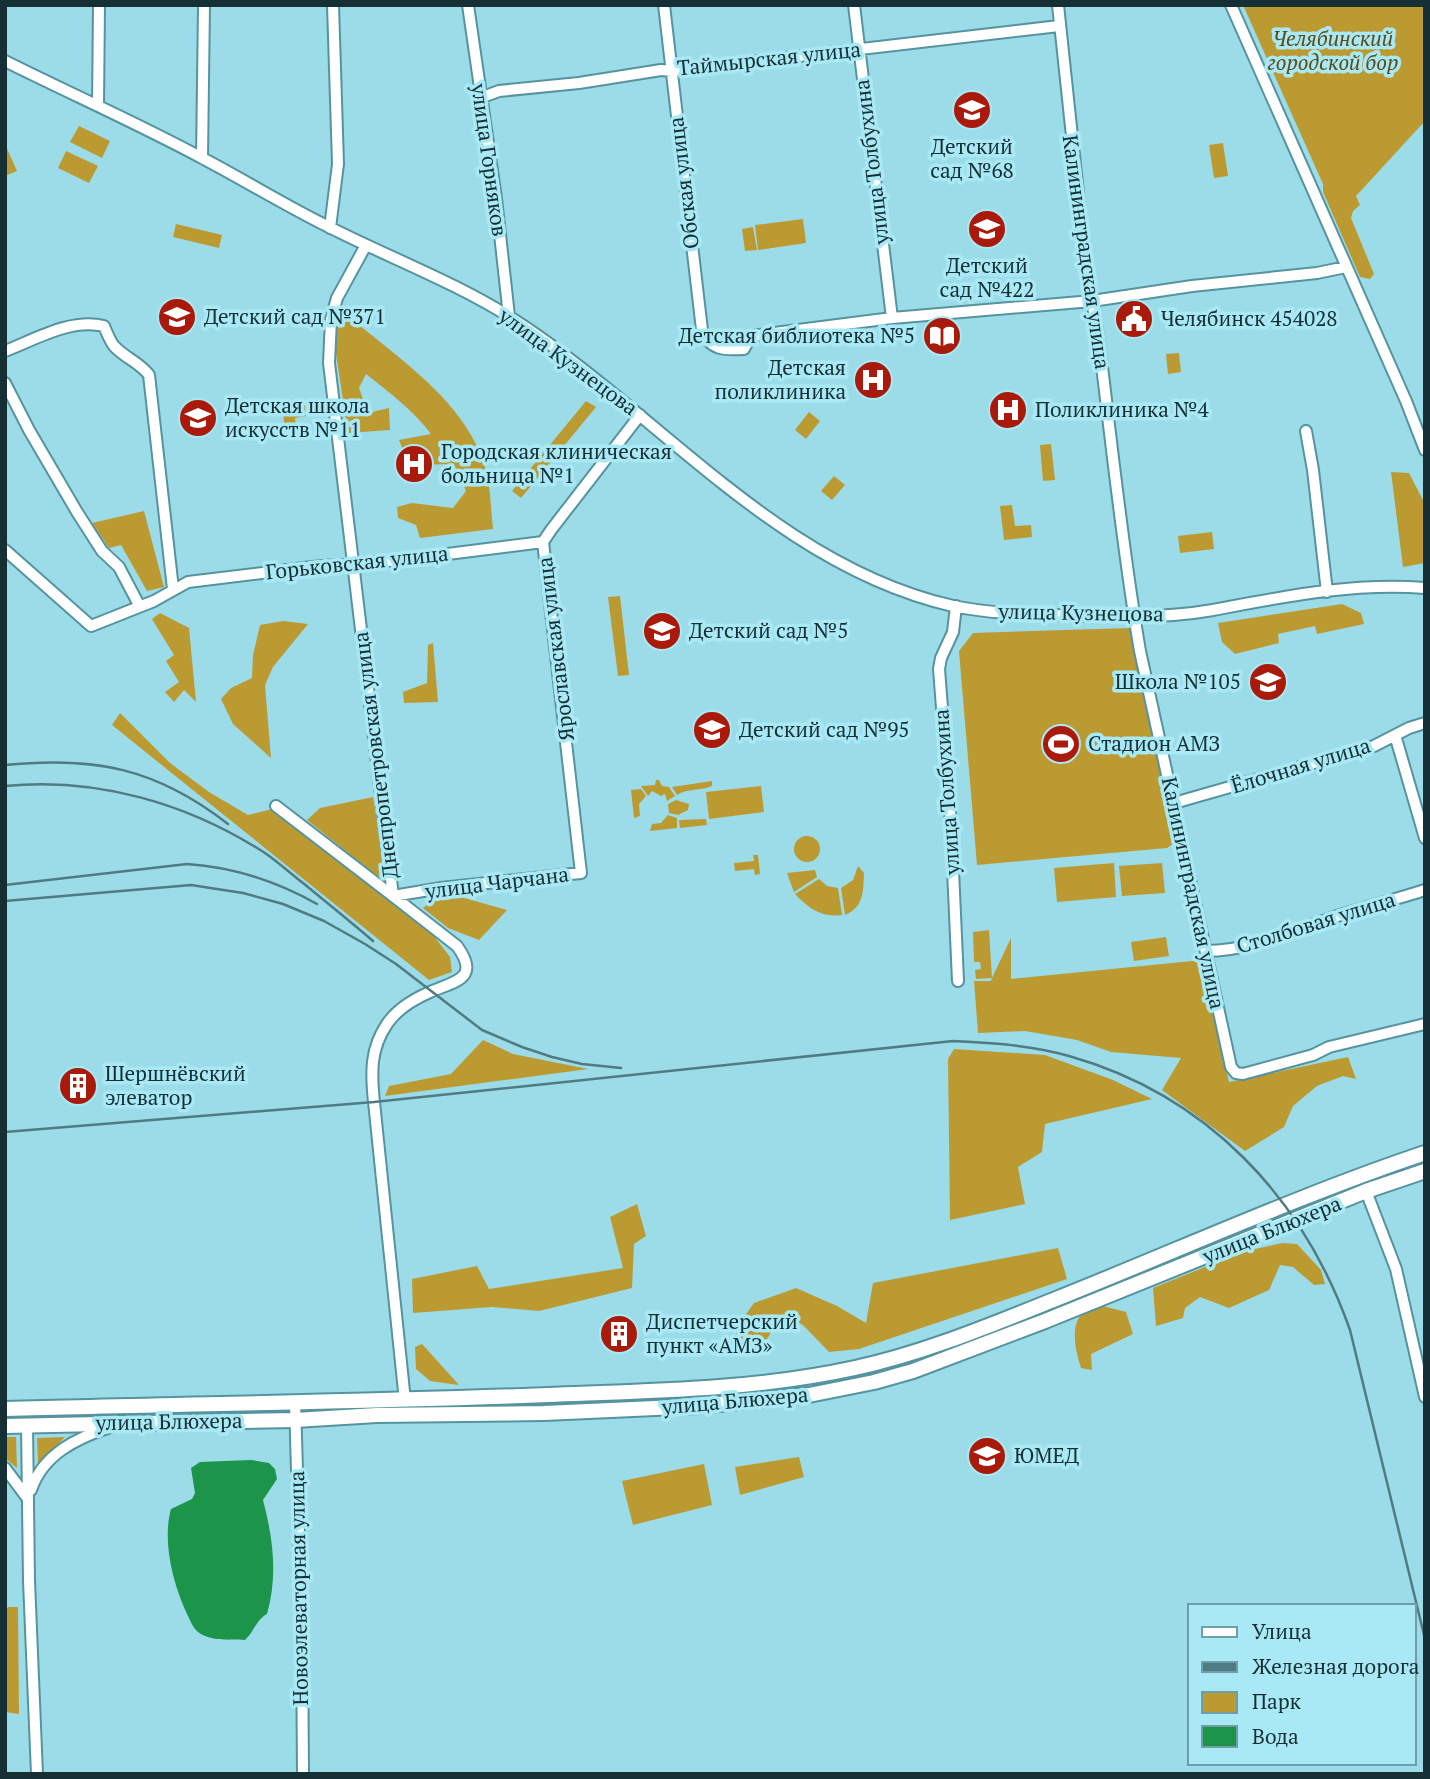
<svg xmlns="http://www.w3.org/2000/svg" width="1430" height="1779" font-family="'PT Serif',serif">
	<rect width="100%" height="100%" fill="#9cdce8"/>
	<!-- green -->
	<path fill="#bc9a32" d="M1243,5H1425V121L1356,196L1360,205L1353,211L1351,218L1374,274L1370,279L1360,277L1323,192V184Z
		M79,126L110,141L102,158L70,142Z
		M1223,143L1228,176L1214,178L1209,145Z
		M5,144L17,171L5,176Z
		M66,151L98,166L89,183L58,168Z
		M803,219L806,243L758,250L755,225Z
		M176,224L222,235L219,248L173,237Z
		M753,227L757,250L745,251L742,229Z
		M347,315C400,360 475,407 488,480C491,496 491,513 493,529L420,538L416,525L398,518L397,507L412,503L453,508L466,491L454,464L409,465L399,440L431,434C413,410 390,393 366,374L359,388L368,413L389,408L390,430L348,433L333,334Z
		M1179,353L1181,372L1168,374L1166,354Z
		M586,401L596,407L521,498L512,491Z
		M304,402L306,416L295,418L297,437L286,438L282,404Z
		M809,412L820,421L806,439L795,430Z
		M1051,444L1055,480L1043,481L1040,445Z
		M1391,472L1409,473L1425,504V563L1403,567Z
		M834,476L845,485L832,500L821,491Z
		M1012,505L1015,526L1031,525L1032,537L1004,540L1000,506Z
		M144,511L164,587L147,591L121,545L109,548L92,523Z
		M1212,532L1214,549L1180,553L1178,536Z
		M620,596L629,675L618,676L608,597Z
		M1342,604L1361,613L1364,624L1317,634L1315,626L1278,634L1279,643L1235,654L1222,642L1218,623Z
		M160,613L189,628L196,702L184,690L174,702L165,692L179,682L166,661L174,655L152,619Z
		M283,621L308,624L273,667L265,685L271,758L233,724L221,699L231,688L252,678L253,655L260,625Z
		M1129,628L1133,630L1176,837L1174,843L1167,848L977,865L959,651L973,633Z
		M433,643L438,702L404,703L403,692L427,683L428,645Z
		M120,713L170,763L209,792L248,815L272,809L433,935L450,957L452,972L429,980L112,725Z
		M656,780H659L662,786L669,787L675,796L667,801L665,794L661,796L652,791L648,796L641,786L655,785Z
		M712,781V786C701,791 688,788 677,795L672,787Z
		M761,786L764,812L709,819L706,792Z
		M641,789L646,796L639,804L640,816L634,818L631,790Z
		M373,797L386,874L377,876L307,820L320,808Z
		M676,800L689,804L688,810L678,815L669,813L668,804Z
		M668,815L677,818V828L650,831L652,824L661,823Z
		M706,819L707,825L680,828L679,820Z
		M794 849a13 13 0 1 1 26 0a13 13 0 1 1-26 0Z
		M753,855H758L760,874L755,875L754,869L735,871L734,863L754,861Z
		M1114,863L1116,897L1057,902L1054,868Z
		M1162,863L1165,893L1122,896L1119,866Z
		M858,866L864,873C863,892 864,907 845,915L841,888L853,880Z
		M815,870L817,877L794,892L787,873Z
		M819,879L827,886L838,888L842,915C822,918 808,908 795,894Z
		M443,892L507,910L479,940L448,928L423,908Z
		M989,930L992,978L1011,938V979L1202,960L1229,1082L1348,1057L1356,1079L1343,1076L1317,1086L1293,1106L1284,1127L1245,1151L1162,1090L1181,1058L1111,1052L1077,1040L1025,1031L978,1033L974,981H991L992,978L976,979L975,970L981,969L980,962H974L973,932Z
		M1166,937L1169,956L1134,961L1131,942Z
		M483,1040L513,1054L588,1069L385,1096L389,1086L451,1074Z
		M954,1049L1045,1055L1113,1080L1152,1099L1045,1124L1042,1152L1018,1167L1025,1204L950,1220L948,1059Z
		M637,1204L646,1236L634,1244L632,1288L539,1311L492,1307L413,1313L412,1279L477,1266L489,1289L623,1268L610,1217Z
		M1282,1243L1297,1244L1321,1270L1325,1284L1314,1285L1293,1267L1280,1265L1269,1290L1229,1308L1200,1297L1185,1308L1183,1318L1156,1326L1153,1288L1242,1252Z
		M1058,1248L1067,1279L859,1349L829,1352L803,1325L782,1315L758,1353L733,1356L737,1327L754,1303L796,1288L837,1306L866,1323L873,1283Z
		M1099,1305L1126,1312L1133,1334L1091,1354L1092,1370L1081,1368C1076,1353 1069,1325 1083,1313C1087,1310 1094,1308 1099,1305Z
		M422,1344L459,1385L430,1381L416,1369L415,1347Z
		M5,1437H16L17,1468L5,1458Z
		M65,1437L38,1465L37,1438Z
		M799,1457L804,1477L740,1495L735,1467Z
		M704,1464L712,1505L633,1525L622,1481Z
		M8,1607H18L19,1714L5,1712V1611Z"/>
	<!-- water -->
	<path fill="#1c954a" d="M251,1460L269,1463L275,1469L277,1479L263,1500C273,1538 278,1576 267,1614C256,1620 254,1632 245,1640C230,1639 211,1642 198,1632C193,1628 190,1620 187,1614C173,1584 162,1541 171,1509L192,1499L195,1493L191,1468L200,1462Z"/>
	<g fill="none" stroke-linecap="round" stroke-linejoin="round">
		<defs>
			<path id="minor" d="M468,5L496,198L509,316
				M664,5L702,330C710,351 725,350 744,349L751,336L892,318L1092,301L1192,286L1317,273L1346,267
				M854,5L892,318
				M1058,5L1087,277C1098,325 1103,375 1109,425C1118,500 1127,576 1140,651L1231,1067L1236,1073L1243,1074L1313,1055L1329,1047L1425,1024
				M1231,5L1406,401L1425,450
				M5,61C71,94 139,124 204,159C246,181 286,206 329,227C388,257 457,283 513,319C659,413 777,566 953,606C987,613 1021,614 1055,615C1107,617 1162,619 1213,610C1282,597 1354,582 1425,588
				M480,98L499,91L579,83L661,70L672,71L1059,26
				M98,106L99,5
				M202,158L204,5
				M330,228L338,164L333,5
				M366,245L337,298L331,319L329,363L393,896L457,946C481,979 455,981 430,992C414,999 397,1009 387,1024C370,1049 371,1073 374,1102L405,1401
				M5,351C36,339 71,318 104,326C107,333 110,341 114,346C125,358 139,362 149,375L173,589
				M5,383L29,430L77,512L102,551L119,567L139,605
				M1306,431L1313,470L1327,592
				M5,550L91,626L154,601L188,582L312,567L400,560L543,542
				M956,606L953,632L941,658L939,669L951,825L958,981
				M1395,735L1425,838
				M1174,803L1374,746L1409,728L1425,723
				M276,806L393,896L441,888L581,873L543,542L551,530L640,415
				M1206,951C1250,951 1290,932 1331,918C1362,908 1394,900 1425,890
				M1366,1191L1396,1269L1425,1397
				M295,1403L302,1639L303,1774
				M27,1425L29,1581L37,1774
				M5,1468L28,1499
				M31,1490C43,1454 77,1438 110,1427"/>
			<path id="major" d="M5,1409C186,1404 367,1402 548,1395C650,1391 755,1390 855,1368C924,1353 991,1325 1056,1299C1179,1250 1300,1195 1425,1153
				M5,1426L295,1420L377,1415L544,1413L700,1406L809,1395L874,1382L913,1371L1045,1321L1366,1191L1425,1171"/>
		</defs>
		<!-- minor casing -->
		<use href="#minor" stroke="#55949f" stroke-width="14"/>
		<!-- major casing -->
		<use href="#major" stroke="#55949f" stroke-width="18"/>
		<!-- minor -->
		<use href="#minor" stroke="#fff" stroke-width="10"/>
		<!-- major -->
		<use href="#major" stroke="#fff" stroke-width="14"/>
		<!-- rail -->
		<path stroke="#507b83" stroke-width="2.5" d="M5,765C94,756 156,768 228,824
			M5,786C97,777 187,803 265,853C278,862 290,873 303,883C326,902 350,921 373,941
			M5,885L187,864C234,867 276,881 317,904
			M5,901L191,885L243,893L283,904L324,921L365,944L396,964L482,1030L522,1047L552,1057L582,1064L621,1068
			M5,1132L374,1102L953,1041C992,1043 1031,1045 1069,1056C1207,1095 1303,1197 1350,1330L1425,1639"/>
	</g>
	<!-- icons -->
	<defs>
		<symbol id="school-disc" viewBox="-11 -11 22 22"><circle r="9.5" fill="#aa1a0a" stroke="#a9e9f5"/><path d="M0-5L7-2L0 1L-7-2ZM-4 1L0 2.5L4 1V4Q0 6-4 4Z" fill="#fff"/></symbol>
		<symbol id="civic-disc" viewBox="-11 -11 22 22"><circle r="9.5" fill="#aa1a0a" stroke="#a9e9f5"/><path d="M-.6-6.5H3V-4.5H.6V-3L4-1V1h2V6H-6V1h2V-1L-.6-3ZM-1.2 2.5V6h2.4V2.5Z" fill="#fff"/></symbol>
		<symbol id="library-disc" viewBox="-11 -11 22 22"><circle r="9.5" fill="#aa1a0a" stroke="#a9e9f5"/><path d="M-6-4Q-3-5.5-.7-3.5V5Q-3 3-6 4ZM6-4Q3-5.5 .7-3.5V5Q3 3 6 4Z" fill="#fff"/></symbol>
		<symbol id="hospital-disc" viewBox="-11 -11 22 22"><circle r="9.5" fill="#aa1a0a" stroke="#a9e9f5"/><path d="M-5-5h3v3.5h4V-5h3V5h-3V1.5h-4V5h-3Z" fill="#fff"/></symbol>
		<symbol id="stadium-disc" viewBox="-11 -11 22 22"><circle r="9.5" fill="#aa1a0a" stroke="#a9e9f5"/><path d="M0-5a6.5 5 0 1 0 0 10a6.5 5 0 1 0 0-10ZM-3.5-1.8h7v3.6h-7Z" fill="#fff"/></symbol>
		<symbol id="building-disc" viewBox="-11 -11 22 22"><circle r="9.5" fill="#aa1a0a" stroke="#a9e9f5"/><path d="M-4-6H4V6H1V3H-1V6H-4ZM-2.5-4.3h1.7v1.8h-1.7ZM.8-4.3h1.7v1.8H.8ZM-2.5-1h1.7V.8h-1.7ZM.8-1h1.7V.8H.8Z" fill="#fff"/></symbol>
		<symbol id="university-disc" viewBox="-11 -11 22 22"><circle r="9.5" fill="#aa1a0a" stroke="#a9e9f5"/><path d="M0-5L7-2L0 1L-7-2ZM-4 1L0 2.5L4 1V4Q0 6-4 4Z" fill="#fff"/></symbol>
	</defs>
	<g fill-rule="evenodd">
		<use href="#school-disc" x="950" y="88" width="44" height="44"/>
		<use href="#school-disc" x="965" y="207" width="44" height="44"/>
		<use href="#school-disc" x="155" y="295" width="44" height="44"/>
		<use href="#civic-disc" x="1112" y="297" width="44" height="44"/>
		<use href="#library-disc" x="920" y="314" width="44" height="44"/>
		<use href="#hospital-disc" x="851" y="358" width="44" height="44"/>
		<use href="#hospital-disc" x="986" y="388" width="44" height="44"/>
		<use href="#school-disc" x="176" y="396" width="44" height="44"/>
		<use href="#hospital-disc" x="392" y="442" width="44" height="44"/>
		<use href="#school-disc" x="640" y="609" width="44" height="44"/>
		<use href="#school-disc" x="1246" y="660" width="44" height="44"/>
		<use href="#school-disc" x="690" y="708" width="44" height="44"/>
		<use href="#stadium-disc" x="1039" y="722" width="44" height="44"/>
		<use href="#building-disc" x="56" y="1064" width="44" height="44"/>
		<use href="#building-disc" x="597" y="1312" width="44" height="44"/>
		<use href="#university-disc" x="965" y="1434" width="44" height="44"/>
	</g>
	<g text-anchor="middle" stroke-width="7" stroke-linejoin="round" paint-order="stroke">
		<!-- park labels -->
		<g font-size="21" font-style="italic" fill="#5c4b17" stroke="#a9e9f5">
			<text x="1333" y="46">Челябинский<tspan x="1333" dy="24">городской бор</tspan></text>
		</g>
		<!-- street labels -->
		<g font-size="21" fill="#152f34" stroke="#a9e9f5">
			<text transform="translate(769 59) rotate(-6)" y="7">Таймырская улица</text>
			<text transform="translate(489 160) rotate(82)" y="7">улица Горняков</text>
			<text transform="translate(872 162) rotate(-97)" y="7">улица Толбухина</text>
			<text transform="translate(684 183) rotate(-97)" y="7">Обская улица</text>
			<text transform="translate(1086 252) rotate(82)" y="7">Калининградская улица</text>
			<text transform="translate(568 362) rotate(36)" y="7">улица Кузнецова</text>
			<text transform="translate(357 563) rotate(-6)" y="7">Горьковская улица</text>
			<text transform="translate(1081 613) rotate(1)" y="7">улица Кузнецова</text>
			<text transform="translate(556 649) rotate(-97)" y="7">Ярославская улица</text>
			<text transform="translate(376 755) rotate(-97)" y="7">Днепропетровская улица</text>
			<text transform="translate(1301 766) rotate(-17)" y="7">Ёлочная улица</text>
			<text transform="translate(947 792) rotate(-94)" y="7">улица Толбухина</text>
			<text transform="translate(497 883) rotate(-7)" y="7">улица Чарчана</text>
			<text transform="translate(1193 893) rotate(78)" y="7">Калининградская улица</text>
			<text transform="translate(1316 923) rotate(-17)" y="7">Столбовая улица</text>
			<text transform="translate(1272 1230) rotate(-22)" y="7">улица Блюхера</text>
			<text transform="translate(735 1401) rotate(-5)" y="7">улица Блюхера</text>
			<text transform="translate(169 1422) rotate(-1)" y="7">улица Блюхера</text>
			<text transform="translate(299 1588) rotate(-91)" y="7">Новоэлеваторная улица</text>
		</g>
		<!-- poi labels -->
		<g font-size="21" fill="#152f34" stroke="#a9e9f5" text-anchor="start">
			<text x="972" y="154" text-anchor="middle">Детский<tspan x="972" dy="24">сад №68</tspan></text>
			<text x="987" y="273" text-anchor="middle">Детский<tspan x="987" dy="24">сад №422</tspan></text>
			<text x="204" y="324">Детский сад №371</text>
			<text x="1161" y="326">Челябинск 454028</text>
			<text x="915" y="343" text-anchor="end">Детская библиотека №5</text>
			<text x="846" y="375" text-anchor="end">Детская<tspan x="846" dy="24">поликлиника</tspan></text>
			<text x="225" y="413">Детская школа<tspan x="225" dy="24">искусств №11</tspan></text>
			<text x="1035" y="417">Поликлиника №4</text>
			<text x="441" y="459">Городская клиническая<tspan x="441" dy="24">больница №1</tspan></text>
			<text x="689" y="638">Детский сад №5</text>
			<text x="1241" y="689" text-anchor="end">Школа №105</text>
			<text x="739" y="737">Детский сад №95</text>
			<text x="1088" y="751">Стадион АМЗ</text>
			<text x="105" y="1081">Шершнёвский<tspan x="105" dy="24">элеватор</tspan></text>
			<text x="646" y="1329">Диспетчерский<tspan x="646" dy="24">пункт «АМЗ»</tspan></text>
			<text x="1014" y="1463">ЮМЕД</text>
		</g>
	</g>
	<!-- border -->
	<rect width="1430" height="1779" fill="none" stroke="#152f34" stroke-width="14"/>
	<!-- legend -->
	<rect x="1188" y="1604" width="228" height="161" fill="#a9e9f5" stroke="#6e9fa8" stroke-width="2"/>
	<rect x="1202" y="1627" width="35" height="10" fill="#ffffff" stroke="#6e9fa8" stroke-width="2"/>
	<text x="1252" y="1639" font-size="21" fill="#152f34">Улица</text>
	<rect x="1202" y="1662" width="35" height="10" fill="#507b83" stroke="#6e9fa8" stroke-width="2"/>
	<text x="1252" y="1674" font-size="21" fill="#152f34">Железная дорога</text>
	<rect x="1202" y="1692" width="35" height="21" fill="#bc9a32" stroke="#6e9fa8" stroke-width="2"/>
	<text x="1252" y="1709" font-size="21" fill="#152f34">Парк</text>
	<rect x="1202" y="1726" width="35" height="21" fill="#1c954a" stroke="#6e9fa8" stroke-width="2"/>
	<text x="1252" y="1744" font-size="21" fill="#152f34">Вода</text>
</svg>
